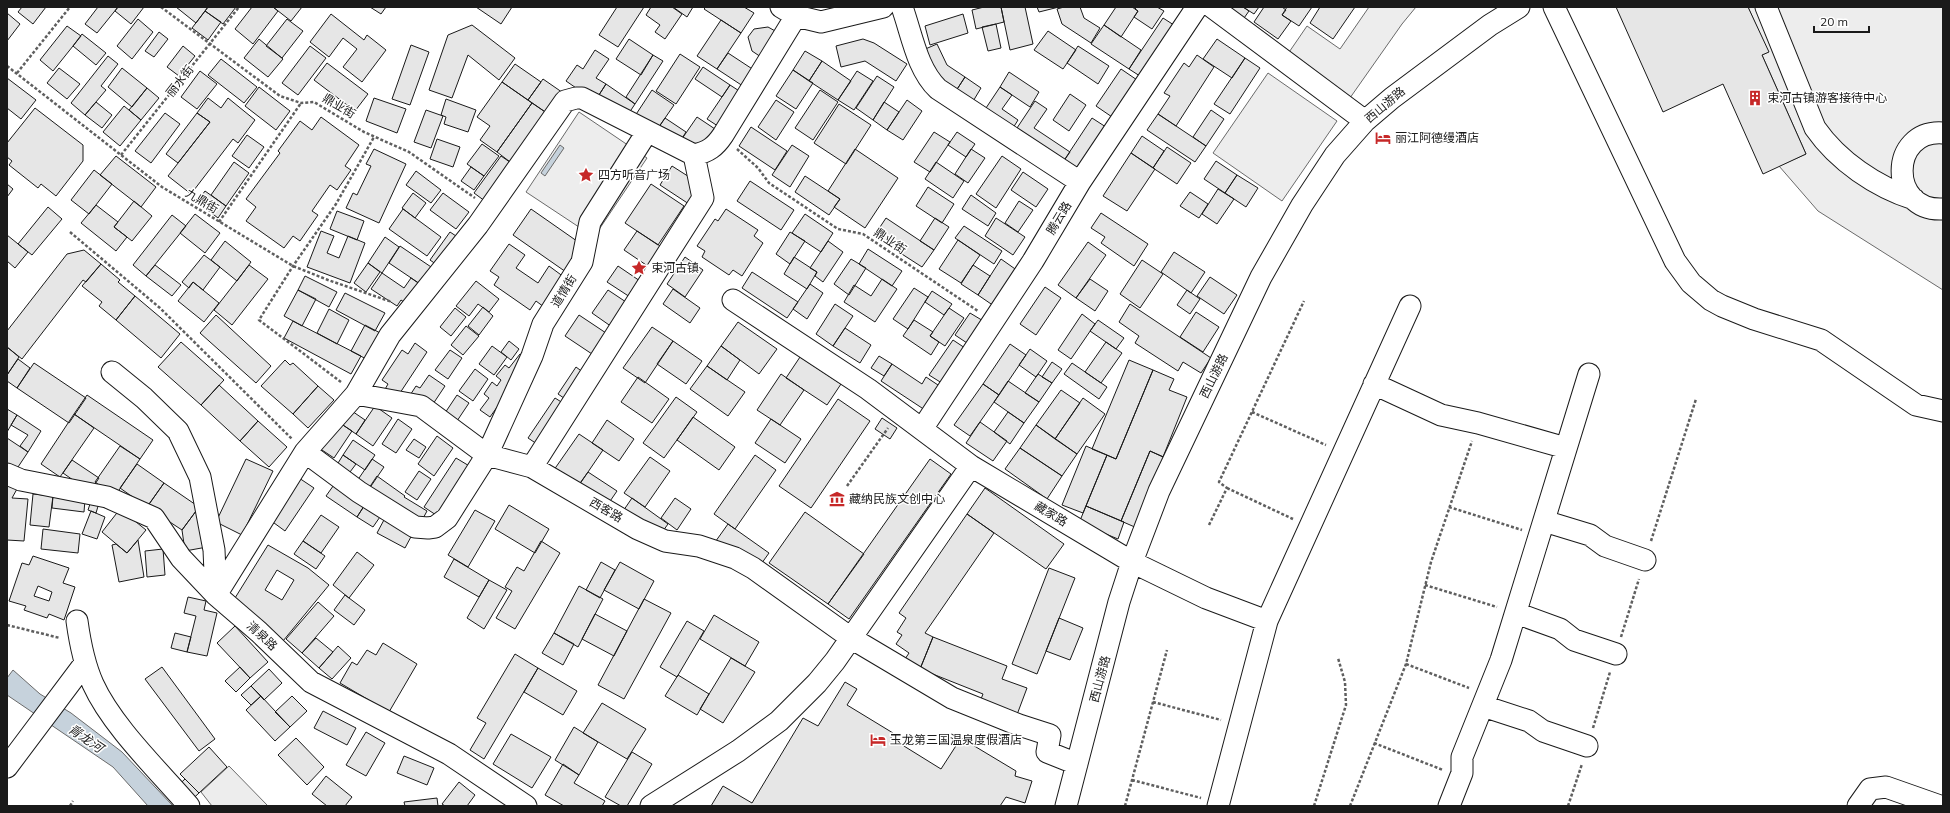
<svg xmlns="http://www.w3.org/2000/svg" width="1950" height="813" font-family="Mulish,'Noto Sans SC',sans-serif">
	<rect width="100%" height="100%" fill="#fff"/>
	<!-- parking -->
	<path fill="#ededed" stroke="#6a6a6a" d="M1369,7H1416L1402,24L1345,105L1283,61L1307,26L1340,49Z
		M1748,7H1943V290L1818,211L1779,166L1806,154L1762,55L1768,52Z
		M1268,73L1337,121L1282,201L1213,153Z
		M579,112L647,158L594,237L526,192Z
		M229,766L268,806H212L201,792Z"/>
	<!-- water -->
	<path fill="#c6d2dc" stroke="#6a6a6a" d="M560,145L564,148L545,176L541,173Z
		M13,670L40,694L71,713L122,752L173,806H148L113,767L7,695V678Z"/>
	<!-- building -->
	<path fill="#e6e6e6" stroke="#1a1a1a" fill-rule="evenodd" d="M22,7H46L33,24L18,12Z
		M98,7H118L97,33L85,24Z
		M118,7H144L131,24L115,11Z
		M176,7H208L196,23Z
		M208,7H236L223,24L205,11Z
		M252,7H273L278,11L253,44L235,29Z
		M273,7H302L291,21Z
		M370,7H386L381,14Z
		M476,7H512L501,24Z
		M617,7H644L618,47L599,35Z
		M651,7H672L682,14L665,39L655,32L660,25L646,15Z
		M673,7H693L687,17Z
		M706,7H744L754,13L741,33L704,9Z
		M984,7H1001L1004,22L976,29L972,10Z
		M1001,7H1025L1033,44L1010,50Z
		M1037,7H1059L1039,12Z
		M1064,7H1080L1084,18L1100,28L1091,43L1062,24L1057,9Z
		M1116,7H1132L1138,11L1121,37L1104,25Z
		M1137,7H1157L1164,11L1152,29L1134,17L1138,11L1135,9Z
		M1232,7H1243L1249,11L1237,28L1224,19Z
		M1243,7H1259L1254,14Z
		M1264,7H1282L1286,10L1282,15L1291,21L1278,39L1254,22Z
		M1287,7H1312L1299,26L1282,15Z
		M1320,7H1355L1333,39L1310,23Z
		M1616,7H1748L1769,52L1762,55L1806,154L1763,174L1723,84L1663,112Z
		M205,11L221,22L208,40L192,28Z
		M7,13L20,24L7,41Z
		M331,14L364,40L367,35L386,50L362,82L343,67L357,49L343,38L329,57L310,42Z
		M963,14L968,33L930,45L925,26Z
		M1163,18L1177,27L1143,78L1129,69Z
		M138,19L153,32L132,59L117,46Z
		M287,19L303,31L282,58L266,46Z
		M721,20L741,33L717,69L697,56Z
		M996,24L1001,48L988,51L982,27Z
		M472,25L515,58L499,80L468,55L452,98L429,90L448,35Z
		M1104,25L1141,50L1129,69L1091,44Z
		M67,26L81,36L53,71L40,60Z
		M768,27L777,32L761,57L752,51L748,37L754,29Z
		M1048,31L1076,50L1063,69L1034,50Z
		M159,32L168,39L154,57L145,51Z
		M82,34L106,53L96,65L73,46Z
		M259,39L283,59L268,77L244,58Z
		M629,39L653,55L641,75L616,59Z
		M863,39L874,43L907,64L896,81L865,61L841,67L836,46Z
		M1217,39L1245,58L1232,78L1203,59Z
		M937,44L947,65L965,77L952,97L916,53Z
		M411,45L429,52L410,105L392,99Z
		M183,46L195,56L179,76L167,67Z
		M310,46L326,58L298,95L282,83Z
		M1078,46L1109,66L1098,84L1067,63Z
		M595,50L609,59L596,78L606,84L595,101L566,81L577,65L583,69Z
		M805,51L822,61L809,81L793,70Z
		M728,53L763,76L752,92L717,69Z
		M680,54L700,67L676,104L656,91Z
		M653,55L663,61L635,104L626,97Z
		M1197,55L1214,67L1176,126L1158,114L1170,96L1164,93L1184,63L1189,67Z
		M108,56L118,64L101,86L106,90L85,115L71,103Z
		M1245,58L1260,68L1230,114L1214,104Z
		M221,59L257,87L244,103L208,75Z
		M822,61L851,81L838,100L809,81Z
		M327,63L368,94L355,111L314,80Z
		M515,64L541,82L528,100L502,82Z
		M703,67L730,85L722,97L695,79Z
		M59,68L80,84L67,99L47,83Z
		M122,68L147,88L132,107L108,87Z
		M1121,69L1140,82L1115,119L1096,106Z
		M793,70L813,83L796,109L776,96Z
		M200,71L217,84L197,109L181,97Z
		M857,71L873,81L854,110L838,100Z
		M1009,72L1039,92L1030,107L1000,87Z
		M877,76L894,87L873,120L856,108Z
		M965,77L981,88L969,108L952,97Z
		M7,78L36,100L21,119L7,108Z
		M543,79L569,97L554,118L528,100Z
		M502,82L532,103L497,152L480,140L490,126L477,117Z
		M606,84L635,104L621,125L592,106Z
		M730,85L747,96L724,130L707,119Z
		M259,87L290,111L276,130L245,106Z
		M1000,87L1012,95L1002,109L1018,120L1008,136L980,117Z
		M147,88L159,98L141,120L129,110Z
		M652,90L674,105L652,137L631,122Z
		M820,90L838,102L813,140L795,128Z
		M1070,94L1086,105L1069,131L1053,120Z
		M208,98L221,108L228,98L255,120L238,143L233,139L191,194L168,176L210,122L197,113Z
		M374,98L406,109L397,133L366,121Z
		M446,99L476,110L468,132L444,124L446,117L441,115Z
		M776,100L794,112L776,140L758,127Z
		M907,100L922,111L903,140L887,130Z
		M1035,101L1047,109L1034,128L1070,152L1059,168L1011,137Z
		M96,102L112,115L102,128L85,115Z
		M884,102L899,112L887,130L873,120Z
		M532,103L554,118L518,168L497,152Z
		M839,104L871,125L846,164L814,143Z
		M124,106L141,120L120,146L103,132Z
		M35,108L83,145V161L56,196L41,184L38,188L9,165L12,161L7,157V143Z
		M426,110L443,116L431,148L414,142Z
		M1211,110L1224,119L1206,146L1193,137Z
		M165,113L180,124L151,163L135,151Z
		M197,113L210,122L178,163L166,154Z
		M1158,114L1206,146L1195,162L1147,130Z
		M321,117L359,145L345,166L351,170L337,190L330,185L312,211L318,215L300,241L293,236L284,248L246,221L256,207L246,199L280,153L278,151L300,121L312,130Z
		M697,117L718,131L698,160L677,146Z
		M665,118L686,132L677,146L652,137Z
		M1092,118L1109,129L1078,170L1059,168Z
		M751,127L787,151L775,170L739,146Z
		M934,132L950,142L930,172L914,162Z
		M957,132L975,144L966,157L948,145Z
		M247,135L264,147L249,168L232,156Z
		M1142,136L1164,151L1153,168L1131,153Z
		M437,139L460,147L453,167L430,159Z
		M482,144L499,156L484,176L467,164Z
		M792,145L809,156L790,187L772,175Z
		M1167,147L1191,163L1177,184L1153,168Z
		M374,149L406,164L379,223L346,208L353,193L357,195L371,166L366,164Z
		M855,149L898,178L865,228L834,207L840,199L828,191Z
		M971,149L985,158L968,183L955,174Z
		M1131,153L1155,169L1127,211L1103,196Z
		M116,156L156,187L141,207L100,175Z
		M501,156L520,169L493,207L474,193Z
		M1002,156L1021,169L996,208L976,194Z
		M1216,161L1237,175L1225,193L1204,179Z
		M234,162L249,173L226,206L211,195Z
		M936,162L964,181L953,198L925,179Z
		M672,166L705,187L692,206L660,185Z
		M471,167L484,176L474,190L461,181Z
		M94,170L112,184L89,214L71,200Z
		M416,171L441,190L431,203L406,185Z
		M1023,172L1048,189L1036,207L1011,190Z
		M1237,175L1258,188L1246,207L1225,193Z
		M805,176L840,199L829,215L795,192Z
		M750,181L794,210L781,230L737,201Z
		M7,184L13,189L7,197Z
		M651,184L684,206L658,245L625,223Z
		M928,187L954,204L942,223L916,206Z
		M1218,189L1234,199L1217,224L1202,214Z
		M205,191L226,206L218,218L197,202Z
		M1190,192L1208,204L1199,218L1180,206Z
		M413,193L426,203L415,218L402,208Z
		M443,193L469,212L456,229L430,210Z
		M971,195L996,213L988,226L962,209Z
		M134,201L152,216L132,241L114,227Z
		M1019,201L1033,210L1018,232L1005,223Z
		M96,205L118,222L114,227L127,237L116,251L81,223Z
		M48,207L62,219L32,255L18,244Z
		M403,209L441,237L427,256L389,229Z
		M531,209L584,246L566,272L513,235Z
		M726,209L758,230L754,236L763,243L742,276L733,270L729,275L702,257L705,251L697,246L715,219L718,221Z
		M337,211L364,221L357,240L330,229Z
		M1101,213L1148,244L1134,266L1101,243L1105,237L1091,228Z
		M195,214L220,233L205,253L180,233Z
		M805,214L833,233L821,252L792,233Z
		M172,215L186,226L146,276L133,265Z
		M886,218L934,250L922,267L874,236Z
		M935,218L949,227L934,250L920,241Z
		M996,218L1025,237L1013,255L985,236Z
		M964,226L1002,251L994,264L955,238Z
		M321,231L334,236L327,253L339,258L348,236L365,243L350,283L307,267Z
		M637,231L674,255L661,275L624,250Z
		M450,232L468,244L447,272L430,260Z
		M790,232L805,241L790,264L776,254Z
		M7,235L28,252L15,268L7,261Z
		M385,237L399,247L382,273L368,263Z
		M958,240L980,255L961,283L939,269Z
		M225,241L251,262L237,281L211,260Z
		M828,241L843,252L823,282L815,276L817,272L810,268Z
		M1088,242L1106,255L1076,298L1058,285Z
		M509,244L525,255L516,268L538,283L549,266L568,280L548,310L536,301L530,310L494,285L499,277L490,271Z
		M400,246L443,275L432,292L389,263Z
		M868,249L902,271L892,286L859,264Z
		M84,250L101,264L86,282L83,280L22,359L7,347V331L67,254Z
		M1174,252L1205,272L1191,293L1161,272Z
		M204,255L220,267L203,290L193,282L189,288L182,282Z
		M685,257L703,270L685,297L667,284Z
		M794,257L817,272L807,289L784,274Z
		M851,259L866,268L849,295L834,284Z
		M1001,259L1018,271L994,306L978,295Z
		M1142,260L1163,274L1140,308L1120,294Z
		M368,263L380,272L366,292L354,283Z
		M101,264L120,280L118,282L135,296L116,320L99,306L102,302L82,286Z
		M155,265L181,285L172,296L146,276Z
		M249,265L268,279L232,325L214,310Z
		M973,265L990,276L978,295L961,284Z
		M618,266L640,281L630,297L607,282Z
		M752,272L798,302L787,318L742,288Z
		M382,273L404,288L411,278L424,287L411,307L401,300L397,306L371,289Z
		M305,276L337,292L329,307L298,290Z
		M1210,277L1237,295L1224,314L1197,296Z
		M882,279L897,289L875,322L844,302L854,285L871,296Z
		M1090,279L1108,291L1095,311L1076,298Z
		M476,281L499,299L489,312L478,304L469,316L456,306Z
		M193,282L219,303L204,322L178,301Z
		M810,284L823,293L807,319L793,309Z
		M1045,287L1061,298L1036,335L1020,324Z
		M914,288L928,297L908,329L893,319Z
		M673,289L700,308L690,323L663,304Z
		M298,290L316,299L302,326L284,316Z
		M608,290L638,310L622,334L592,313Z
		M1187,290L1200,299L1190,314L1177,305Z
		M932,291L952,304L944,315L925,302Z
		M345,293L385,313L375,331L336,310Z
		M135,296L180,334L161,358L116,320Z
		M835,304L853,316L833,346L816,334Z
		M1130,304L1211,358L1201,373L1183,362L1178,371L1135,343L1139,336L1119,322Z
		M483,307L493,316L479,335L468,326Z
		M455,308L466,317L451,336L440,327Z
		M949,308L964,318L945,346L930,336Z
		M329,309L349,320L337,344L317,333Z
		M1196,312L1219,327L1203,352L1180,337Z
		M970,313L985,322L970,345L955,335Z
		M1082,314L1095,324L1071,359L1058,350Z
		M216,315L271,366L256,383L200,333Z
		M579,315L609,335L595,356L565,336Z
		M914,320L933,332L930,336L939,342L931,355L903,336Z
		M1098,320L1124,338L1116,349L1090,331Z
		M293,321L361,356L351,374L284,338Z
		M738,322L777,349L759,374L721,346Z
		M365,325L384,335L370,361L351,351Z
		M466,326L479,336L463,355L451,345Z
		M652,327L673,341L645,383L623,368Z
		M845,328L871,345L860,363L833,346Z
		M953,340L968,350L945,385L929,375Z
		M509,341L519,349L511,360L501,352Z
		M673,341L702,361L686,384L657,364Z
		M181,342L224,380L201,405L158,367Z
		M1106,342L1122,353L1101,383L1085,372Z
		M415,343L427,352L396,399L384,391L388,384L382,380L402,350L408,354Z
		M1010,344L1026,355L999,395L983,384Z
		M492,346L507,357L494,375L479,364Z
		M721,346L740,360L727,380L707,366Z
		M7,347L19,357L7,375Z
		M1030,349L1047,361L1036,377L1019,365Z
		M450,350L462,358L448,379L435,370Z
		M520,354L530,361L490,417L480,410L489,398L484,394L492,382L497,386L501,380L496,376L505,365L509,368Z
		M879,356L892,364L884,376L871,368Z
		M800,357L841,384L827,405L786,378Z
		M18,359L30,368L17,388L7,381V375Z
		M285,360L290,365L293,363L318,386L293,414L261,386Z
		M1129,360L1153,370L1116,459L1092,449Z
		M1052,362L1062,369L1052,383L1042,377Z
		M34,363L86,398L69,423L17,388Z
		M1072,363L1107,387L1099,399L1064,374Z
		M892,364L922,384L926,377L941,387L925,410L881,381Z
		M707,366L745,392L728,416L690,389Z
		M576,367L592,379L574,405L558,394Z
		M475,369L488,379L473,401L459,391Z
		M1153,370L1174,379L1169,390L1187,397L1163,457L1150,451L1121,521L1086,506L1107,455L1116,459Z
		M781,374L804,390L780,425L757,410Z
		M1038,374L1052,383L1039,402L1025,393Z
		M429,375L445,386L429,410L403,406L416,386L420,388Z
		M638,377L669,399L652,423L621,402Z
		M1008,381L1039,402L1024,423L994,402Z
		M983,384L999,395L970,436L954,425Z
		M219,385L258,421L240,441L201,405Z
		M318,386L334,400L308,428L293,414Z
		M1061,390L1080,403L1055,439L1036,425Z
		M87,395L153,440L140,459L74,414Z
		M457,395L469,403L451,430L439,422Z
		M676,397L697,412L664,458L643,443Z
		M555,398L574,410L546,450L528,438Z
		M1083,398L1105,414L1077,454L1055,439Z
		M838,399L870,421L811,508L779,486Z
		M375,406L392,418L373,446L356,434Z
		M346,407L365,420L356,434L337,421Z
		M7,409L17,415L7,432Z
		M1008,412L1024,423L1010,444L994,432Z
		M74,414L94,428L60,477L41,464Z
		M17,415L41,431L28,452L20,446L28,435L11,425Z
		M693,417L735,447L719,470L677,440Z
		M882,418L897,428L890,439L875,429Z
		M398,419L412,429L396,453L382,444Z
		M771,419L801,439L785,463L755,443Z
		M607,420L634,439L619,461L592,443Z
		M258,421L287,447L269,467L240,441Z
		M337,421L352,431L334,458L319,448Z
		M980,422L1007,441L993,461L966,443Z
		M1036,425L1077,454L1062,476L1020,448Z
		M579,434L603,450L573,494L549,477Z
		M437,436L453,448L434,476L418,464Z
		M7,438L28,452L16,470L7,464Z
		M414,439L426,447L419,458L406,450Z
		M353,440L375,455L365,470L343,455Z
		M120,446L140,459L115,496L95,482Z
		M1086,446L1107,455L1083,513L1062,505Z
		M1020,448L1062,476L1047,499L1005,469Z
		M1150,451L1166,458L1137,528L1121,521Z
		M343,455L356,464L347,476L335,468Z
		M755,455L776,470L735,529L714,514Z
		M650,457L670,471L645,507L624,493Z
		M456,458L471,467L439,517L424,507Z
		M246,459L273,471L242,535L216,522Z
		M372,459L384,467L369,489L357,481Z
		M930,459L951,474L849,619L828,604Z
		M72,460L99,478L93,487H83L63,473Z
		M137,464L164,483L147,507L120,488Z
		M419,471L431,479L417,500L405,492Z
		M588,472L617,491L604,510L575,490Z
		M377,476L405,496L404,497L427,511L420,524L367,491Z
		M299,478L314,488L285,531L270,520Z
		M336,482L366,503L357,517L326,496Z
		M164,483L199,507L182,530L147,507Z
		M7,484L17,489L12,498L28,499L24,541L7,540Z
		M985,488L1064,544L1046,569L967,514Z
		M33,494L53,496L49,527L30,525Z
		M53,496L85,500L84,512L52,508Z
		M632,498L668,524L653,545L617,520Z
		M675,498L691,509L677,530L661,518Z
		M91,501L99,503L96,513L88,510Z
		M366,503L382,514L373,527L357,517Z
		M509,505L549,529L535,553L495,529Z
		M1086,506L1124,522L1118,539L1079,523Z
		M199,507L207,547L185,551L182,530Z
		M120,509L146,530L127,553L102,532Z
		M475,510L495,521L468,567L448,555Z
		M91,511L105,517L97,539L82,534Z
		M805,512L864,554L828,604L769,563Z
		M967,514L994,533L925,633L933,637L920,669L901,665L909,653L896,644L902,635L897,632L906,618L899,613Z
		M321,515L339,527L321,553L303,541Z
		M385,518L413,533L405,548L377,533Z
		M728,524L769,553L754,574L713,545Z
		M43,529L80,534L78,553L41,549Z
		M138,540L144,577L119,582L112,545L116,544L127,553Z
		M303,541L325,556L316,569L294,554Z
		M541,541L560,553L515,629L496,618L512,591L505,587L517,567L524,571Z
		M268,545L308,568L329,585L283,641L235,598ZM277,570L294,580L282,600L265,590Z
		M163,549L165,575L147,577L145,551Z
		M357,552L374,565L349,598L333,585Z
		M33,556L69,568L63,583L75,587L64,620L49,614L47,618L24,610L26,606L9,601L22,563L29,565ZM38,586L52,592L49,601L34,596Z
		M454,559L489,580L479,597L444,577Z
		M601,562L615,570L600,598L586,590Z
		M620,562L654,581L639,609L604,590Z
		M1049,568L1075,578L1037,674L1012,664Z
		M489,580L507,590L484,629L467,618Z
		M579,586L603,599L578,647L554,633Z
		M345,595L365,610L354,625L334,610Z
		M188,597L206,601L204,610L217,613L207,656L187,652L196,616L184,613Z
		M644,599L671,613L624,699L598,685Z
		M318,602L334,616L302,653L286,639Z
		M595,614L627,631L614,656L582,639Z
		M714,615L759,642L745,666L700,639Z
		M1059,618L1083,628L1070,660L1046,651Z
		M687,621L704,631L677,677L660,667Z
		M235,626L268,662L250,678L217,643Z
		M175,633L191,637L187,652L171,648Z
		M554,633L574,644L563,665L542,653Z
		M933,637L1007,666L1002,679L1027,688L1012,728L975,714L983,694L920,669Z
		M316,638L333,652L319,668L302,653Z
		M383,643L417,664L389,712L340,683L352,662L357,665L367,650L376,655Z
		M338,646L351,658L332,679L319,668Z
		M515,654L538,668L484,759L470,750L486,723L477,718Z
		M731,658L755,672L723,723L700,709Z
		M162,667L215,739L199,751L145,679Z
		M240,667L250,678L236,692L225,681Z
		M538,668L577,691L563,715L524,692Z
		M269,669L282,683L264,700L251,686Z
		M678,675L709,694L697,715L665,696Z
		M845,682L857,689L847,705L893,733L891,738L941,769L961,738L1016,771L1015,776L1032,781L1025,803L1006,797L1000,806H711L723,786L752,803L803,718L818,726Z
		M251,686L261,696L251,705L241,695Z
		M261,696L290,727L275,741L246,710Z
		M292,696L307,711L290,727L275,712Z
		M602,703L646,729L627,759L583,733Z
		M323,711L356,728L347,745L314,728Z
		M574,727L598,742L579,775L555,760Z
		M366,732L385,743L366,776L346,765Z
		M511,734L551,757L532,788L493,764Z
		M296,738L324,767L307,785L278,755Z
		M209,747L227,767L199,793L180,774Z
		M632,752L652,764L627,806H621L605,797Z
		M404,756L434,768L427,785L397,773Z
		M563,764L579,775L574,783L605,801L602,806H564L545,795Z
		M326,776L352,797L345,806H327L312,794Z
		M185,779L199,793L185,806L171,792Z
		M459,782L475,795L467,806H445L442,804Z
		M437,798L438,806H405L404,802Z"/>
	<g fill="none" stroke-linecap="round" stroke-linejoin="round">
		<defs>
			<path id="minor" d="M781,7L796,16L821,22L883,7
				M902,7C912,35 917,69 938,89L1080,182
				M1212,7L1365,121
				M1554,7L1675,261L1691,283L1711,300L1722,306L1754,319L1821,340L1916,405L1943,411
				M1766,7L1815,128C1838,161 1876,187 1914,199
				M1943,133C1889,129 1888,212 1943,209
				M733,300L868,389L971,466L1132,562L1206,598L1267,621
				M112,372L144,398L178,431L200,477L214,550L216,595
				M1374,384L1441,415L1478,423L1566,448
				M356,394L421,406L487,455L532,467L638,529L665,541L699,546L735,558L753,568L851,638L952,698L1019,725L1050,735L1047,752L1077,764
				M922,429L1033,261L1080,182L1197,7
				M305,452L359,492L415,527L428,528L435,527L447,518L487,455L532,356L543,324L582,262L590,222L647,132
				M532,467L703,198L694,155
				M7,474L21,480L107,497L154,518L181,558L216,595L259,632L311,682L449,754L526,806
				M1544,521L1590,535L1605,546L1645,560
				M216,595L305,452L356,394L390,335L478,225L565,101L576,98H582L694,155C708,152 715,147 723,135L796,16
				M1516,613L1560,629L1574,640L1616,654
				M77,621C80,643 84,664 93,684C112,726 158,770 189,806
				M1483,706L1529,721L1543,731L1587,746
				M7,767L85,663
				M651,806L738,751L779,721L817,683L835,661L971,466
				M1066,806L1119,602L1132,562L1159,491L1261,277L1302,205L1335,155L1365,121L1392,98L1490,25L1519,7
				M1218,806L1267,621L1410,306
				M1449,806L1462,773V757L1501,660L1589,374
				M1858,806L1870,789L1886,787L1940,806"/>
		</defs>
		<!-- minor casing -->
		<use href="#minor" stroke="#1a1a1a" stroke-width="23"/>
		<!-- path -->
		<path stroke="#5f5f5f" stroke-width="2.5" stroke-dasharray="3 2" stroke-linecap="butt" d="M161,7L280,96L301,103L314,102L364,132L409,152L475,198
			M7,66L162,187L293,266L328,280L392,302
			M17,73L70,7
			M737,149L758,168L769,183L838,229L863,234L978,311
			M121,155L239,7
			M219,222L301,103
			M70,232L160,308L292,439
			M341,382L259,320L293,266L336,204L374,137
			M1252,412L1326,445
			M847,486L888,428
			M1227,488L1293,519
			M1449,507L1522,530
			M1209,525L1227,488L1219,482L1304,301
			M1651,541L1696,399
			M1425,585L1497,607
			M7,625L60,638
			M1621,637L1639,579
			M1406,664L1469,688
			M1153,702L1221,720
			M1593,728L1610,672
			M1374,743L1443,770
			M1132,780L1201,798
			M70,806L73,801
			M1125,806L1167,650
			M1314,806L1346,705L1345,682L1338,658
			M1350,806L1406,664L1431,562L1472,441
			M1568,806L1582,764"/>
		<!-- minor -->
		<use href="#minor" stroke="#fff" stroke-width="21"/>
	</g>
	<!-- icons -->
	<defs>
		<symbol id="building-bare" viewBox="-9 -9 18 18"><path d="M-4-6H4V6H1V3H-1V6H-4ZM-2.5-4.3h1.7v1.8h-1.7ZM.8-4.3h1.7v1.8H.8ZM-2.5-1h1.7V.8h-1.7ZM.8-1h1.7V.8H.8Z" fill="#c62828" stroke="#fff" stroke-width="2.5" paint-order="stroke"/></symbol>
		<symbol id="hotel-bare" viewBox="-9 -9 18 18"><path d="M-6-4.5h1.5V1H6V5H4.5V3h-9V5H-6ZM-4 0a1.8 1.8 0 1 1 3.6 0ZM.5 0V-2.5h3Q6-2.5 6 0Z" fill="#c62828" stroke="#fff" stroke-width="2.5" paint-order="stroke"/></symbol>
		<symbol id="sight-bare" viewBox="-9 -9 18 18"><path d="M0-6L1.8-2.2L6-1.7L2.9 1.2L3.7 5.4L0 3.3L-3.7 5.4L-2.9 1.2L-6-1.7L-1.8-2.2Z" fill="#c62828" stroke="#fff" stroke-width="2.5" paint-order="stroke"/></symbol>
		<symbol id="museum-bare" viewBox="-9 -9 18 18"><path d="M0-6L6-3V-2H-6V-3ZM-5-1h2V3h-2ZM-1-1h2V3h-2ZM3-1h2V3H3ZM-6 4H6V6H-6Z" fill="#c62828" stroke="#fff" stroke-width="2.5" paint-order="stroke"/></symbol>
	</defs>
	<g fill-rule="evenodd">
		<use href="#building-bare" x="1744" y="87" width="22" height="22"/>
		<use href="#hotel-bare" x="1372" y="127" width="22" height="22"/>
		<use href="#sight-bare" x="575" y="164" width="22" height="22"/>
		<use href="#sight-bare" x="628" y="257" width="22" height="22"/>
		<use href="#museum-bare" x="826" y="488" width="22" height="22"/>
		<use href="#hotel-bare" x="867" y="729" width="22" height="22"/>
	</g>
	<g text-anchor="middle" stroke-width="3" stroke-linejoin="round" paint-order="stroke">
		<!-- street labels -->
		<g font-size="12" fill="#1a1a1a" stroke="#fff">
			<text transform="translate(180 81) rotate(-52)" y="4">丽水街</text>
			<text transform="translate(1385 105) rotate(-40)" y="4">西山游路</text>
			<text transform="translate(339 106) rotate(31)" y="4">鼎业街</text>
			<text transform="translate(202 201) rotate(31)" y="4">九鼎街</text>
			<text transform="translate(1059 218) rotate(-59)" y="4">腾云路</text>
			<text transform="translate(890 241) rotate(34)" y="4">鼎业街</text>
			<text transform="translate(564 291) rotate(-58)" y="4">道情街</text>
			<text transform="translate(1214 376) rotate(-64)" y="4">西山游路</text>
			<text transform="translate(606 510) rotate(30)" y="4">西客路</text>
			<text transform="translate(1051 514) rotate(31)" y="4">藏家路</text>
			<text transform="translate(262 636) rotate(43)" y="4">清泉路</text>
			<text transform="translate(1100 679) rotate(-75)" y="4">西山游路</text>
		</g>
		<!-- poi labels -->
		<g font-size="12" fill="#1a1a1a" stroke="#fff" text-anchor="start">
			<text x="1767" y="102">束河古镇游客接待中心</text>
			<text x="1395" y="142">丽江阿德缦酒店</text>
			<text x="598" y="179">四方听音广场</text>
			<text x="651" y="272">束河古镇</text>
			<text x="849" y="503">藏纳民族文创中心</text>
			<text x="890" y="744">玉龙第三国温泉度假酒店</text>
		</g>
		<!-- water labels -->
		<g font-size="13" font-style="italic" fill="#1a1a1a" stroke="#fff">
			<text transform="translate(86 738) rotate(35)" y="5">青龙河</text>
		</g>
	</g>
	<!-- border -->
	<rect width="1950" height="813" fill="none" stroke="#1a1a1a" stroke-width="16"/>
	<!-- scale -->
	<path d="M1814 26v6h55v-6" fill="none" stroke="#1a1a1a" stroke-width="2"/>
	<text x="1820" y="26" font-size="12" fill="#1a1a1a" stroke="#ffffff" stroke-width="3" paint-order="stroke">20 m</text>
</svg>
